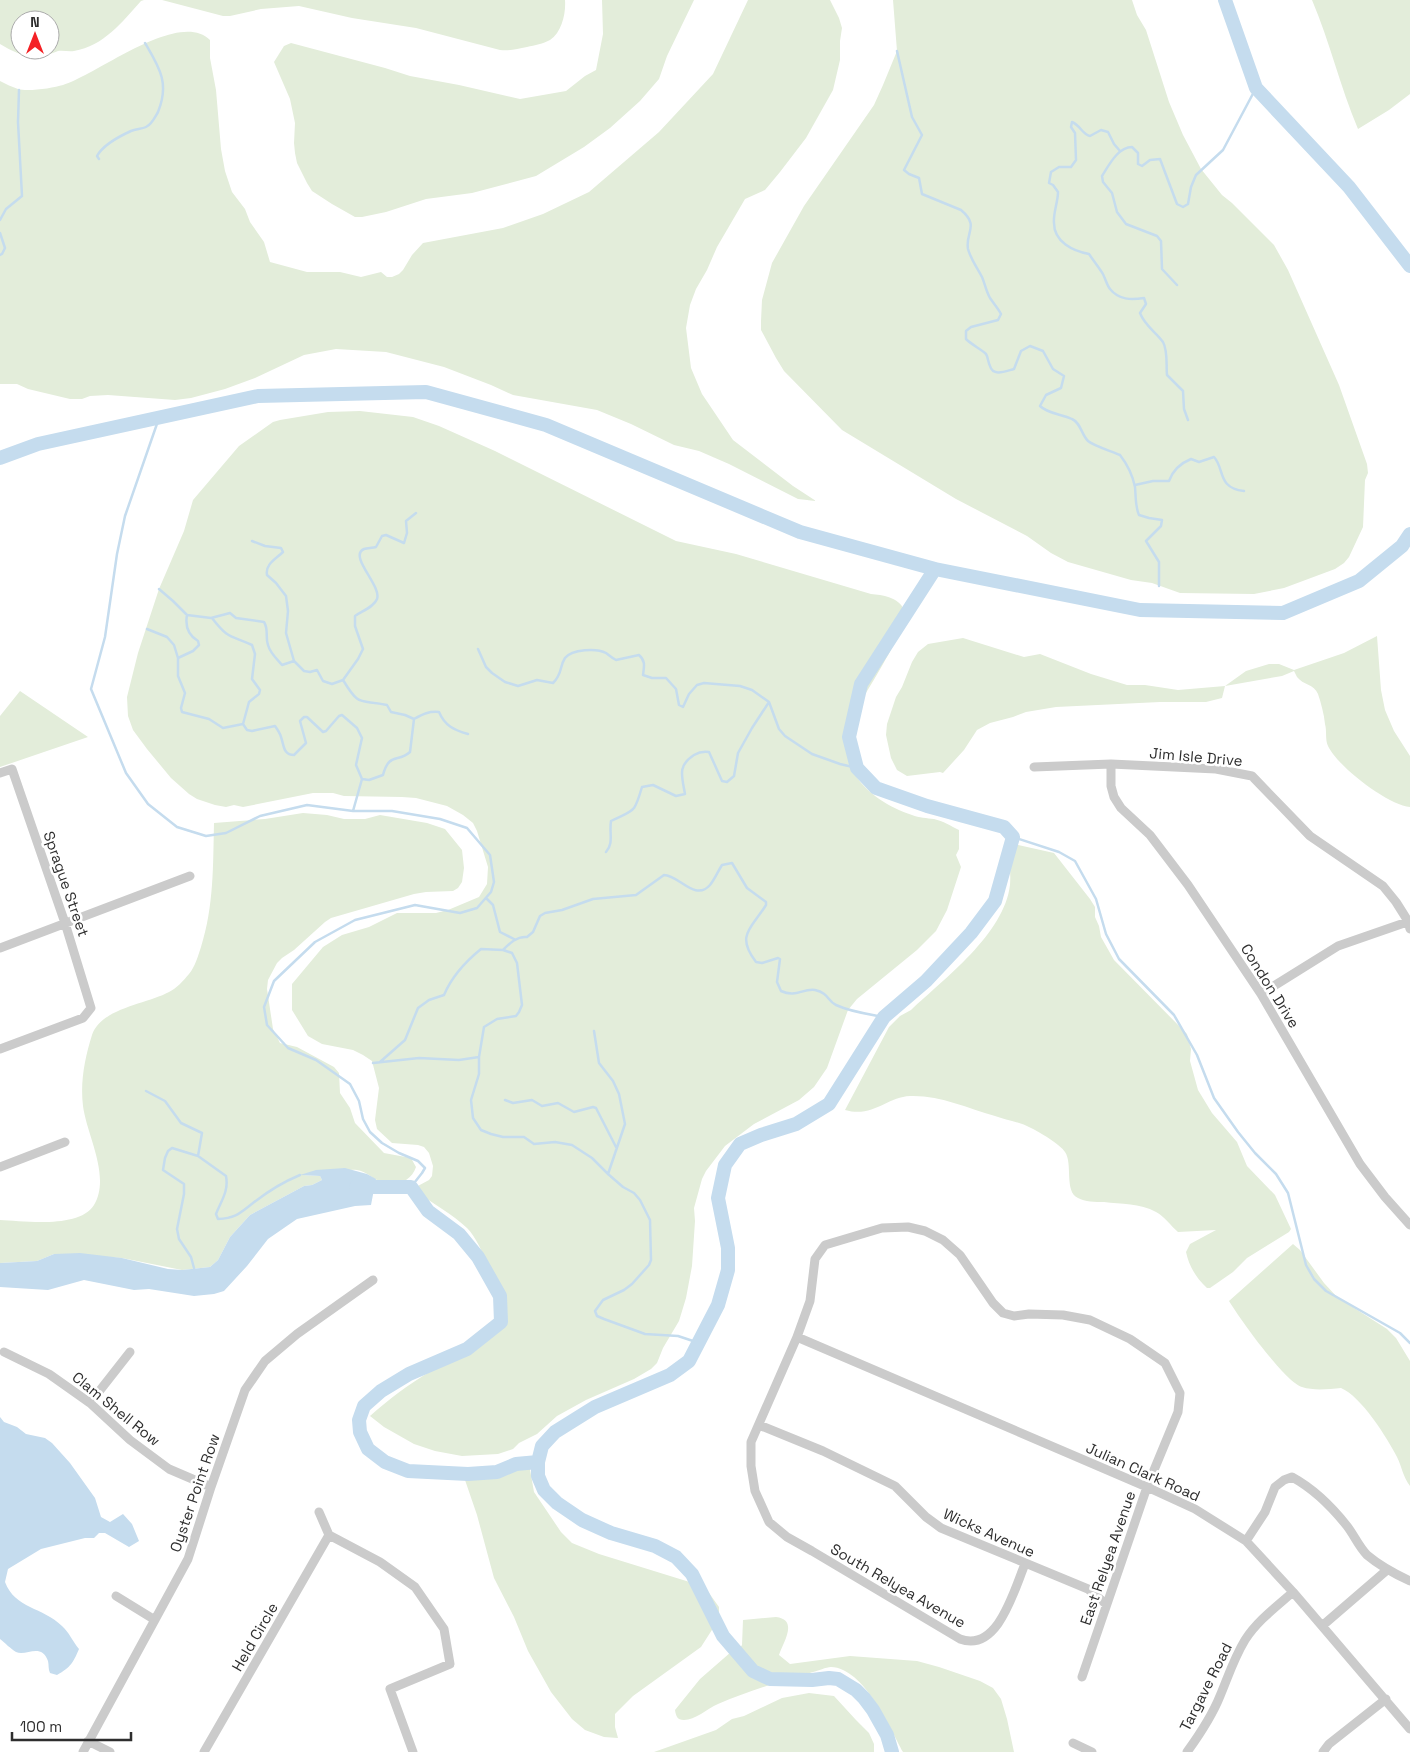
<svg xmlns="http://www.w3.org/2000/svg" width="1410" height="1752" font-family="'Space Grotesk',sans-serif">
	<rect width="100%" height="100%" fill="#fff"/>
	<!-- green -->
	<path fill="#e3edda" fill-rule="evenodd" d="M0,0H144L141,1C122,22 104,46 74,51C69,52 63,50 58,51C55,52 51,54 47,55C30,60 15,53 0,44ZM20,20H50V50H20Z
		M162,0H565C566,13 562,32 550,40C543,44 535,45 527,47C517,49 510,51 500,50L416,28L352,18L299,6L261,9L230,16H223Z
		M602,0H694L667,56L659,79L640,101L610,128L584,147L536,176L472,193L426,199L386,212L362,217H355L332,204L312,191L307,183L297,163L295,153L294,143L295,123L290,99L274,62L284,46L291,43L385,68L410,76L459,85L520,99L566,91L585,76L596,70L603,34Z
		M748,0H830L839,18L842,28L840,41V60L833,90L806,138L780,172L765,190L745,199L717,247L707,270L696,289L690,305L686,328L691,368L702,394L733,440L793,486L816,501L798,499L729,464L699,451L674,445L631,424L597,410L513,395L491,385L444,367L386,352L336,349L304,355L255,378L225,389L191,398L175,400L108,395L90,396L82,399H70L28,389L17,384H0V81C6,84 12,87 18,89C28,92 53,88 63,85C98,74 179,9 210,40V58L216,90L221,149L225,171L232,192L245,209L250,222L264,242L270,262L307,272H340L361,277L381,272L387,277H392L399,274L403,270L412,255L423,243L503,228L543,214L589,192L659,132L713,74Z
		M893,0H1132L1137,15L1146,30L1169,102L1183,135L1201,169L1222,195L1232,203L1274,245L1288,270L1339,385L1367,464L1368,473L1365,480L1363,527L1349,557L1344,563L1335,569L1284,588L1254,594L1180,593L1152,583L1131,580L1068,562L1051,553L1027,536L956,499L842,430L784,371L776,358L761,330V321L762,300L772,263L804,206L874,105L883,85L897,51Z
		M1312,0H1410V94L1389,110L1358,129C1340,87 1330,42 1312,0Z
		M360,411L413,417L439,426L495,451L676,541L736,554L871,594C882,595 899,597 904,610C910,625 869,686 861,702C855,716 852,732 851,747C850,755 850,766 854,773C866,793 890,808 912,815C919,818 927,818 934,819C943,821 951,826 959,830V849L956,855L961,867L947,910L936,931L917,950L857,999L848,1010L827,1068L814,1087L799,1100L754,1124L725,1146L706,1171L702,1179L694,1208L695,1221L692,1266L686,1298L679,1321L663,1348L657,1363L651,1369L634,1379L586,1400L557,1416L537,1434L519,1443L513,1449L498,1454L462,1456L435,1451L414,1444L384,1427L370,1416C389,1399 409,1384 431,1371C447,1362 466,1356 480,1343C490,1334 497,1315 497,1301C497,1285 480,1240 467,1228C453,1215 434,1204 418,1193L416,1187L429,1180L432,1176L433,1166L429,1153L424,1147L418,1145L392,1143L377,1129L375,1120L379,1088L372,1061L363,1055L353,1050L322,1044L308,1036L292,1010V984L323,947L342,935L369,927L397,913H436L448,910L479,897L487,884L488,867L477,831L473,823L463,815L447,806L416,798L402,797L344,796L333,793H313L243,807L234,805L226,807L215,805L197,799L189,794L171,778L147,749L133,730L128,716L127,697L138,653L159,589L184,531L193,500L239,446L273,422L280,420L328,412Z
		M1377,636L1381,690L1385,710L1394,731L1410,756V807C1388,805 1338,767 1328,746C1325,740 1327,731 1325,724C1324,714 1321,703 1318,694C1314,684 1303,685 1297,677C1296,675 1295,673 1294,671L1282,676L1225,686L1222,698L1206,702H1160L1056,707L1026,712L1013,717L990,723L977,730L964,750L943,773L940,772L907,776L897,770L891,758L886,735L887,724L896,697L902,687L912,662L918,652L928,644L963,638L1024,657L1040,654L1091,674L1127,685H1145L1178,690L1225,686L1246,671L1269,664H1279L1294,670L1344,653Z
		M20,691L88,737L0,767V716Z
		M303,813L327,815L344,819H365L380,815L427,823L445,829L462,850L464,868L462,882L458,888L453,891L426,892L414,894L331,918L325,922L294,950L282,958L277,963L268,980L267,989L273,1029L280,1043L297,1047L334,1067L339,1073L340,1093L350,1108L355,1123L384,1153L411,1158L416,1167C411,1182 395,1187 381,1182C373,1179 366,1171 357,1170C344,1169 316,1174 302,1175L320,1176L322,1180L312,1185L304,1186L250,1215L230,1237L218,1260L210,1267L182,1270L122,1258L54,1254L37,1261L0,1263V1220C24,1221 79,1229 94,1205C111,1176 87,1136 83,1106C80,1082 85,1057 92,1035C101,1008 147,1004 169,992C176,989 184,980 189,974C195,967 198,956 201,947C214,906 213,865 214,823L265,819Z
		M1009,843L1054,853L1090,899L1095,907V917L1099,926L1101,937L1114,960L1187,1034L1191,1049L1190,1061L1198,1090L1212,1113L1237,1142L1247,1166L1275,1195L1291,1229L1289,1232L1247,1258L1233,1272L1210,1288H1207C1196,1278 1189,1266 1186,1252L1190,1244L1216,1230L1178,1232C1171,1226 1164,1216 1156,1212C1140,1203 1121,1204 1104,1202C1095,1202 1085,1202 1078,1198C1064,1192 1073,1163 1065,1152C1060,1144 1039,1132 1031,1128C1020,1122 1006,1120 995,1116C967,1108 940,1095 910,1096C887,1097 873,1118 845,1110L889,1027L900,1016L911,1010C945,978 1004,934 1010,885C1011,872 1009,857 1009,843Z
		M1293,1244L1300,1250L1324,1283L1337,1297L1387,1329L1396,1338L1410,1361V1486C1403,1477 1402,1467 1397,1457C1388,1439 1361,1396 1341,1388C1329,1389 1314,1391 1302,1387C1285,1382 1240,1319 1229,1301Z
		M529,1464L534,1492L561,1532L572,1543L599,1554L696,1584L709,1593L719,1607V1614L717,1622L701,1647L633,1696L615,1714V1727L618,1738L604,1737L585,1730L572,1719L551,1692L528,1651L514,1617L494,1578L477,1515L465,1480L506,1474Z
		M776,1617C799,1620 783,1642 779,1655L790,1664L850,1656L917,1661L939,1667L980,1681L993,1688L1001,1699L1007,1719L1014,1752H903C890,1728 864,1668 831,1667C826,1667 818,1671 813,1672C781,1681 748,1691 718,1704C707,1709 695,1720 684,1720C677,1720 676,1716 675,1710L700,1679L731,1652L739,1649L742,1645L743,1620Z
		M809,1693L834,1696L856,1720L869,1733L874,1744V1752H654L716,1730L732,1719L744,1716L782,1698Z"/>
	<!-- water -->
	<path fill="#c5dcee" d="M345,1168L367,1174L376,1179L371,1205L355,1206L297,1219L268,1239L247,1266L224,1291L214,1294L194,1296L149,1289L134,1290L84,1280L48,1290L0,1287V1263L37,1261L54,1254L80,1253L122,1258L168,1269L182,1270L210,1267L218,1260L230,1237L250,1215L304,1186L312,1185L322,1180L320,1176L300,1175L316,1170Z
		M0,1417L4,1422L17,1427L26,1434L45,1438L52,1443L70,1463L95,1498L101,1517L110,1522L123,1514L132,1524L139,1541L129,1547L105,1533H99L94,1538H85L41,1549L8,1569L5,1582C15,1609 43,1607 62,1626C69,1632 73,1642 79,1649C73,1663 71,1667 57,1675L50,1673C48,1669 49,1665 48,1661C41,1642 26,1657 16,1652C11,1649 5,1643 0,1639Z"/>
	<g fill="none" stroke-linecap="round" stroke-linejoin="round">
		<!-- stream -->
		<path stroke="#c5dcee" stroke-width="2.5" d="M897,51L912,117L922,135L904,170L909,174L919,178L922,194L961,210C980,226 965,232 968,249C971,260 977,267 982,277C985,284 986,291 990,298C994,304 998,308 1001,314L998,320L971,327L966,331V339C972,345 981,349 986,354C988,357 988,362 990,366C993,377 1006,371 1014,369L1021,351L1030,346L1043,351L1053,369L1064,376L1061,388L1046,395L1040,406C1048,414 1062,414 1072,419C1081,423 1081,434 1088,441C1094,446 1111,451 1120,455C1127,464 1133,477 1135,487C1136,497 1135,506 1139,515L1149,518L1162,520L1161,526L1146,541L1159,562V586
			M1120,151L1114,144L1108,132L1101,130L1090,136C1083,135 1080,125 1072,122L1071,127L1075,133L1076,160L1071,167H1059L1051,172L1049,183L1053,185L1058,192C1058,202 1053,213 1054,223C1054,242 1073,251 1089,254C1093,260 1097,265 1101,271C1105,276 1106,284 1110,289C1119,300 1131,300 1144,298L1146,304L1140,313C1145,326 1155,331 1163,342C1168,351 1166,364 1167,375L1183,391L1184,409L1188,420
			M99,159L97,156C103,145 120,136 131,131C136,129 142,129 146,127C152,124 155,117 158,112C170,83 159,67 145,43
			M0,220L6,209L22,196L18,122L19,90
			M0,233L5,248L2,254L0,255
			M1177,285L1162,269L1161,241L1157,236L1126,224L1117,212L1112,193L1103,182L1102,176C1109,165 1118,147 1132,147L1138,153V164L1142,166L1150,160L1160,159L1177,204L1183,207L1188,204L1191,187L1196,175L1223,150L1256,88
			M159,418L125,516L117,554L105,637L91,689L126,773L148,804L177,827L206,836L226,833L260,816L307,805L353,811H392L440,819L467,828L490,855L494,882L491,892L477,908L460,913L415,905L355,920L315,942L274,981L264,1007L267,1025L288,1048L316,1060L350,1084L359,1101L363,1119L370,1132L382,1143L399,1153L418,1161L425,1168L422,1173L411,1187
			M1135,485L1153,481H1169C1173,470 1181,463 1191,459L1199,462L1214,457C1225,469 1217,488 1244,491
			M252,541L265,546L281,548L283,552C276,559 265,564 267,575L276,583L286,596L288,611L286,633L294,661L304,671L310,672L317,670L323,681L332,684L343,680L358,659L363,649L355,626V616C362,611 374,607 377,599C382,586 348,556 364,549C368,548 373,548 376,547L382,536L386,535L404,543L407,533L406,521L416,513
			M159,589L173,601L187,615L211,618L230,613L236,618L264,622C269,630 265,637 268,645C270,653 277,659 282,665L294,661
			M212,618C228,639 230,635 252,645L255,654L252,679L260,690L259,694L249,702L243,724
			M147,629L167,637L174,645L178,658V676L185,693L181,708L182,712L209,719L223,728L243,724
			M478,649L486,667L492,673L505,682L518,686L537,680L553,683C563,673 559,667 565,658C572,649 597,648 606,653C609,655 612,658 616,660L639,655C646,661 644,667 643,675L652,678H666L676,689L679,705L683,707L689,694L697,685L704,683L740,686L752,690L769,702L779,729L785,736L812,754L840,764L857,768
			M178,658L193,651L199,645L198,641C188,635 185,626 187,615
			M343,680C360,708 359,699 387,705L391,712L405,715L414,719
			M414,719C423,714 429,711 439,712C445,726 454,730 468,734
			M243,724L247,730L252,731L275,726C277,729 280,733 281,737C284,745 283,755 294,755L306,743L300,721L304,717H307L323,732L326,731L339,716L342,715L357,728L362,738L356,765L362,779L353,811
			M362,779L369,780L383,775C389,752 398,763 410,752L414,719
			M1013,837L1059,852L1075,861L1096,899L1106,934L1119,959L1174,1015L1197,1055L1214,1098L1238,1132L1255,1153L1276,1174L1288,1193L1306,1265L1314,1279L1326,1291L1400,1333L1410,1343
			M606,852C614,843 609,833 611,821C635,809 634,814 642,787L653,785L676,796L685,794C682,776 677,766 694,755C699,752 703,751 709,752L722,781L727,782L734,776L738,753L752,728L769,702
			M486,898L493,905L500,932L514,939
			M503,950C510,943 517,936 527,937L533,932L540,916L545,913L562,910L593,899L636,895L664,875C679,875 695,902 710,885C715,879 718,871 722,865L732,863L747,888L766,902V905C752,928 735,935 756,962L762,963L778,958L780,959L777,982L781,991C796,998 803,988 815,990C829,993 827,1001 836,1005C851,1012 868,1014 884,1017
			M594,1031L599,1063L613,1081L619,1094L625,1124L608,1174
			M380,1062L405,1040L418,1008L429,1000L444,995C452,976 465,962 481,949L503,950L512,953L517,963L522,1005L519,1012L516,1016L497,1019L484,1027L479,1057V1074L471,1100L473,1118L481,1130L491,1134L503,1137H524L534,1144L555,1142L572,1145L592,1158L608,1174L623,1187L634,1193L640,1200L650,1220L651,1260L649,1265L632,1284L624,1290L603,1300L595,1311L597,1316L604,1319L645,1334L678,1336L699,1343
			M373,1063L419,1058L459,1060L479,1057
			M146,1091L165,1101L181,1123L202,1133L198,1156
			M505,1100L513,1103L532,1100L542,1106L558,1103L574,1112L593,1107L596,1108L616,1147
			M194,1268L191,1257L179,1239L177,1229L184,1194V1184L163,1170L165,1158L168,1151L172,1148L198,1156L226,1176C229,1191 221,1201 216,1214L218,1219C236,1218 240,1213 253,1203C267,1192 283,1182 300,1175"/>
		<!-- river -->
		<path stroke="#c5dcee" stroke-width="14" d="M1225,0L1256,88L1349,187L1410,266
			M0,458L38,444L258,396L426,392L546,425L800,532L935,569L1140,610L1283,613L1359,581L1402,546L1410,534
			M356,1187H411L428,1211L459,1234L478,1257L500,1296L501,1322L467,1349L409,1374L381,1391L364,1406L359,1420L360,1432L368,1449L385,1462L408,1471L468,1474L497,1472L516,1464L538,1462
			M892,1752L887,1735L873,1710L864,1698L856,1690L838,1679L829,1678L812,1680L770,1679L753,1671L723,1636L692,1574L676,1557L655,1546L611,1533L582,1520L557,1503L544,1490L538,1476V1462L542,1446L555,1432L595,1407L670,1375L689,1361L718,1305L728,1270V1248L718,1198L725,1165L740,1144L761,1135L796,1124L829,1104L884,1017L926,981L971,933L995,901L1013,837L1004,827L927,806L876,788L857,768L849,737L861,684L935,569"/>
		<!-- street -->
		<path stroke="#cbcbcb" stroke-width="9" d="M1111,764V786L1114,797L1121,808L1150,835L1188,885L1261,994L1360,1164L1385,1197L1410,1225
			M1034,767L1111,764L1216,769L1252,776L1310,836L1383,886L1396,902L1408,921L1410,929
			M0,773L12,769L65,923L91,1008L83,1018L0,1049
			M0,948L190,876
			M1261,994L1338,946L1410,921
			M0,1167L65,1142
			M797,1337L1147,1487L1195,1509L1246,1541L1293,1592L1410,1729
			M4,1352L49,1374L90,1403L130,1440L169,1469L211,1487
			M90,1403L130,1352
			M759,1425L823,1451L895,1486L926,1517L941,1528L1088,1589L1106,1604
			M329,1535L380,1562L415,1587L444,1629L450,1664L390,1689L413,1752
			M1246,1541L1265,1512L1275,1487L1284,1480L1292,1477C1314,1489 1332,1507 1347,1526C1354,1535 1359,1547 1367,1555C1380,1566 1395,1574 1410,1581
			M1025,1564C1014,1590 998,1653 960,1639L812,1551L787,1537L769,1522L755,1491L751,1466V1442L797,1337L810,1301L815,1259L825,1245L882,1228L908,1227L925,1231L943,1240L960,1255L993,1303L1003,1313L1014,1316L1029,1314L1063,1315L1090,1320L1130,1339L1165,1363L1180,1393L1178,1412L1147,1487L1082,1677
			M116,1596L155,1620
			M1322,1626L1387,1570
			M88,1741L110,1752
			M1073,1743L1092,1752
			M83,1752L188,1559L211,1487L245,1390L265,1361L297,1334L373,1280
			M204,1752L329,1535L319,1512
			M1187,1752C1200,1734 1212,1716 1220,1696C1228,1677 1234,1658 1245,1640C1257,1621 1276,1607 1293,1592
			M1323,1752L1329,1744L1386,1699"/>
	</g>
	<g text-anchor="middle" stroke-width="5" stroke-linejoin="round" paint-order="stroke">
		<!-- street labels -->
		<g font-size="15" fill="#2e2e2e" stroke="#fff">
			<text transform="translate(1196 757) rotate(5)" y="5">Jim Isle Drive</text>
			<text transform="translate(66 884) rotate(71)" y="5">Sprague Street</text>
			<text transform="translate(1270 986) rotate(58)" y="5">Condon Drive</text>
			<text transform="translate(116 1409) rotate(39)" y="5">Clam Shell Row</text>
			<text transform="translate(1143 1472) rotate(24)" y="5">Julian Clark Road</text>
			<text transform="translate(195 1493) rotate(-71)" y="5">Oyster Point Row</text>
			<text transform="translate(989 1533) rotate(24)" y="5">Wicks Avenue</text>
			<text transform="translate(1108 1558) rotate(-71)" y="5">East Relyea Avenue</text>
			<text transform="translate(898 1586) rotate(30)" y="5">South Relyea Avenue</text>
			<text transform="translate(255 1637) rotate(-60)" y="5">Held Circle</text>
			<text transform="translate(1206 1687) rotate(-63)" y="5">Targave Road</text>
		</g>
	</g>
	<!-- north arrow -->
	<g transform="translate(35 35)"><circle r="24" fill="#ffffff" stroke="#ababab"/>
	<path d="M0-4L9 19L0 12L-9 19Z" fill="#f42125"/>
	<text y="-8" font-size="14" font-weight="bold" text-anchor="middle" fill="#2e2e2e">N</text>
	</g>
	<!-- scale -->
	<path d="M12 1732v8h119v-8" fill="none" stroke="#2e2e2e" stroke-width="2.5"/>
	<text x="20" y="1732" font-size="15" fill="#2e2e2e" stroke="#ffffff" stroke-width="4" paint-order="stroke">100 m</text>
</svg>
